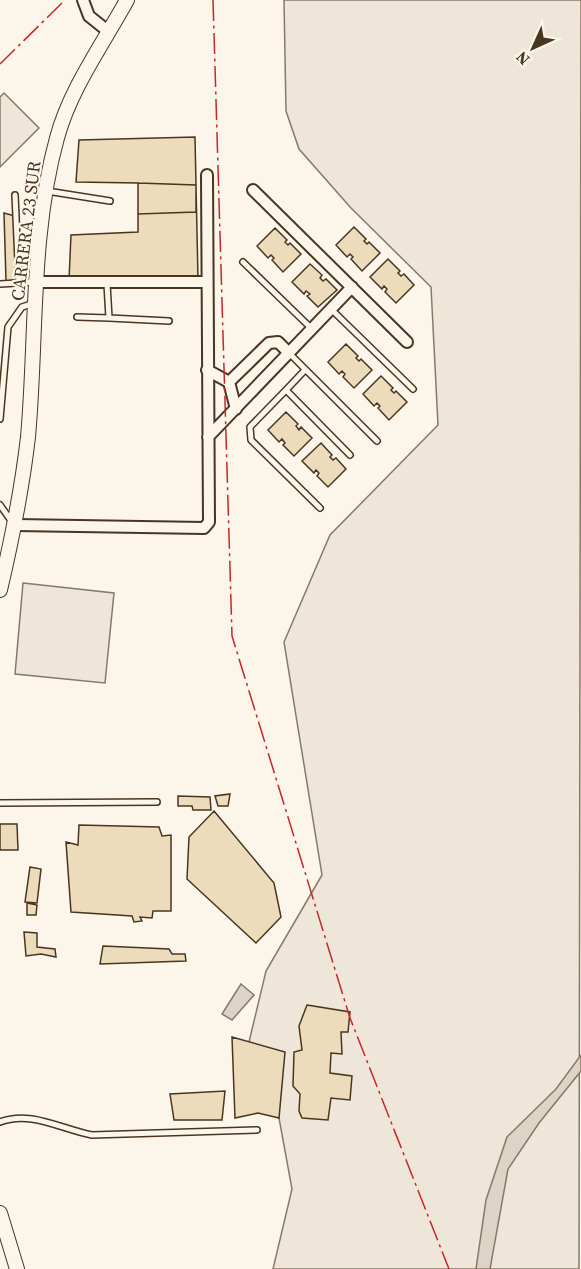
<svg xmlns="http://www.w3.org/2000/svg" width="581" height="1269" font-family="'Source Serif 4',serif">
	<rect width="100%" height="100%" fill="#fbf6e9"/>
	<!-- green -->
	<path fill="#ede6d9" stroke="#887966" stroke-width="1.5" d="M284,0H581L579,1269H273L292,1189L279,1118L249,1042L266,971L322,875L284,642L330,535L438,425L431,287L351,208L299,149L286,111Z
		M4,93L39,128L0,167V97Z
		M23,583L114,593L105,683L15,674Z"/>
	<!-- water -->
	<path fill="#dcd4c6" stroke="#887966" stroke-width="1.5" d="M241,984L254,995L232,1020L222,1014Z
		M581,1055V1071L539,1123L508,1169L490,1269H476L486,1200L507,1137L556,1089Z"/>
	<!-- building -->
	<path fill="#ecdcbc" stroke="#4a3520" stroke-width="1.5" d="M195,137L198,280H69L71,235L138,232V183L76,182L79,140Z
		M138,183L196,185V212L138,214Z
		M4,213L15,216V280L6,281Z
		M354,227L366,239L364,241L367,244L369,242L380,253L362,271L351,259L353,257L350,254L347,257L336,245Z
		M275,228L287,240L285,242L288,245L290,243L301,254L283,272L272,260L274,258L271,255L268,258L257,246Z
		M388,259L400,271L398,273L401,276L404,274L414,285L396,303L385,292L387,289L384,286L382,289L370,277Z
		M310,264L322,275L320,278L323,281L326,279L337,290L318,307L307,296L310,294L306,291L304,294L292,282Z
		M346,344L358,356L356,358L359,361L361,359L372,370L354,388L343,377L345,374L342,371L339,374L328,362Z
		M381,376L393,388L391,390L394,393L396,391L407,402L389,420L378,408L380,406L377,403L374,406L363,394Z
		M286,412L298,424L296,426L299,430L301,427L312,438L294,456L283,445L285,443L282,439L279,442L268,430Z
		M321,443L332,455L330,457L333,460L336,458L346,469L328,487L317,476L319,473L316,470L314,473L302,461Z
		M230,794L228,806H218L215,796Z
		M178,796L210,797L211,810H193L192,806H178Z
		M214,811L274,883L281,917L256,943L187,879L189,837Z
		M0,824H17L18,850H0Z
		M79,825L159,827L162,836L171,835V911H153L152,918L140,917L142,921L134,922L132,916L71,912L66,842L78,845Z
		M30,867L41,869L37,903L25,902Z
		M27,903L37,905L36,915H27Z
		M24,932L37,933V947L55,949L56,957L41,954L26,956Z
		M103,946L169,949L172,954H185L186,961L100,964Z
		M307,1005L350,1012L348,1032H341L342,1054L331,1053L330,1073L352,1076L350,1100L331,1098L328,1120L302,1118L299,1111L300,1094L293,1086L294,1052L302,1050L299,1026Z
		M232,1037L285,1052L279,1118L258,1113L235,1118Z
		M225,1091L222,1120H174L170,1094Z"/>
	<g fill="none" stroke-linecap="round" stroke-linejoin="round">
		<defs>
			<path id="lane" d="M47,191L110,201
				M15,195L19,283
				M243,262L312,329
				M0,284L34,282
				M107,284L109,318L169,321
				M331,309L413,389
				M77,317L109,318
				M289,353L377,441
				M305,370L286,390L350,455
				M286,390L250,427L251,440L320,508
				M0,419L8,327L22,307L35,303
				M0,505L12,522
				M0,803L157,802
				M0,1122C30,1110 61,1129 92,1135L257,1130"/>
			<path id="street" d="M83,0L89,16L109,32
				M253,190L407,342
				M35,282H207
				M207,370L229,382L236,409
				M229,382L269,343L278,342L289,353
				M208,437L352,287
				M16,525L204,528L209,522L207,175"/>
			<path id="secondary" d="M0,590C12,539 22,489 28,437C37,337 30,236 57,138C70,89 103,44 127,0
				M0,1213L17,1269"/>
		</defs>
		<!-- lane casing -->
		<use href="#lane" stroke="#4a3520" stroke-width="8"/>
		<!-- street casing -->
		<use href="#street" stroke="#4a3520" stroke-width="14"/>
		<!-- secondary casing -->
		<use href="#secondary" stroke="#4a3520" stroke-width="16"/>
		<!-- lane -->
		<use href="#lane" stroke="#fbf6e9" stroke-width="5"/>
		<!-- street -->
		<use href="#street" stroke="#fbf6e9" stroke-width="10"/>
		<!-- secondary -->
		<use href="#secondary" stroke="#fbf6e9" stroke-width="14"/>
		<!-- power -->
		<path stroke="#c62828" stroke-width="1.5" stroke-dasharray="21 4.5 3 4.5" stroke-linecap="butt" d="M213,0L232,636L350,1018L449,1269
			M0,64L65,0"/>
	</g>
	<g text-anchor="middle" stroke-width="4.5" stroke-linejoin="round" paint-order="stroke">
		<!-- street labels -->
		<g font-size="18" fill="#4a3520" stroke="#fbf6e9">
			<text transform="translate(26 231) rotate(-83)" y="6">CARRERA 23 SUR</text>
		</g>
	</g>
	<!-- north arrow -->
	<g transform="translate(533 48) rotate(225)" stroke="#fbf6e9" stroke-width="4.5" paint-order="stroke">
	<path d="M0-4.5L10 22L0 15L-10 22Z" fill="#4a3520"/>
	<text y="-9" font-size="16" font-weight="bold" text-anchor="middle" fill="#4a3520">N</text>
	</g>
</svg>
